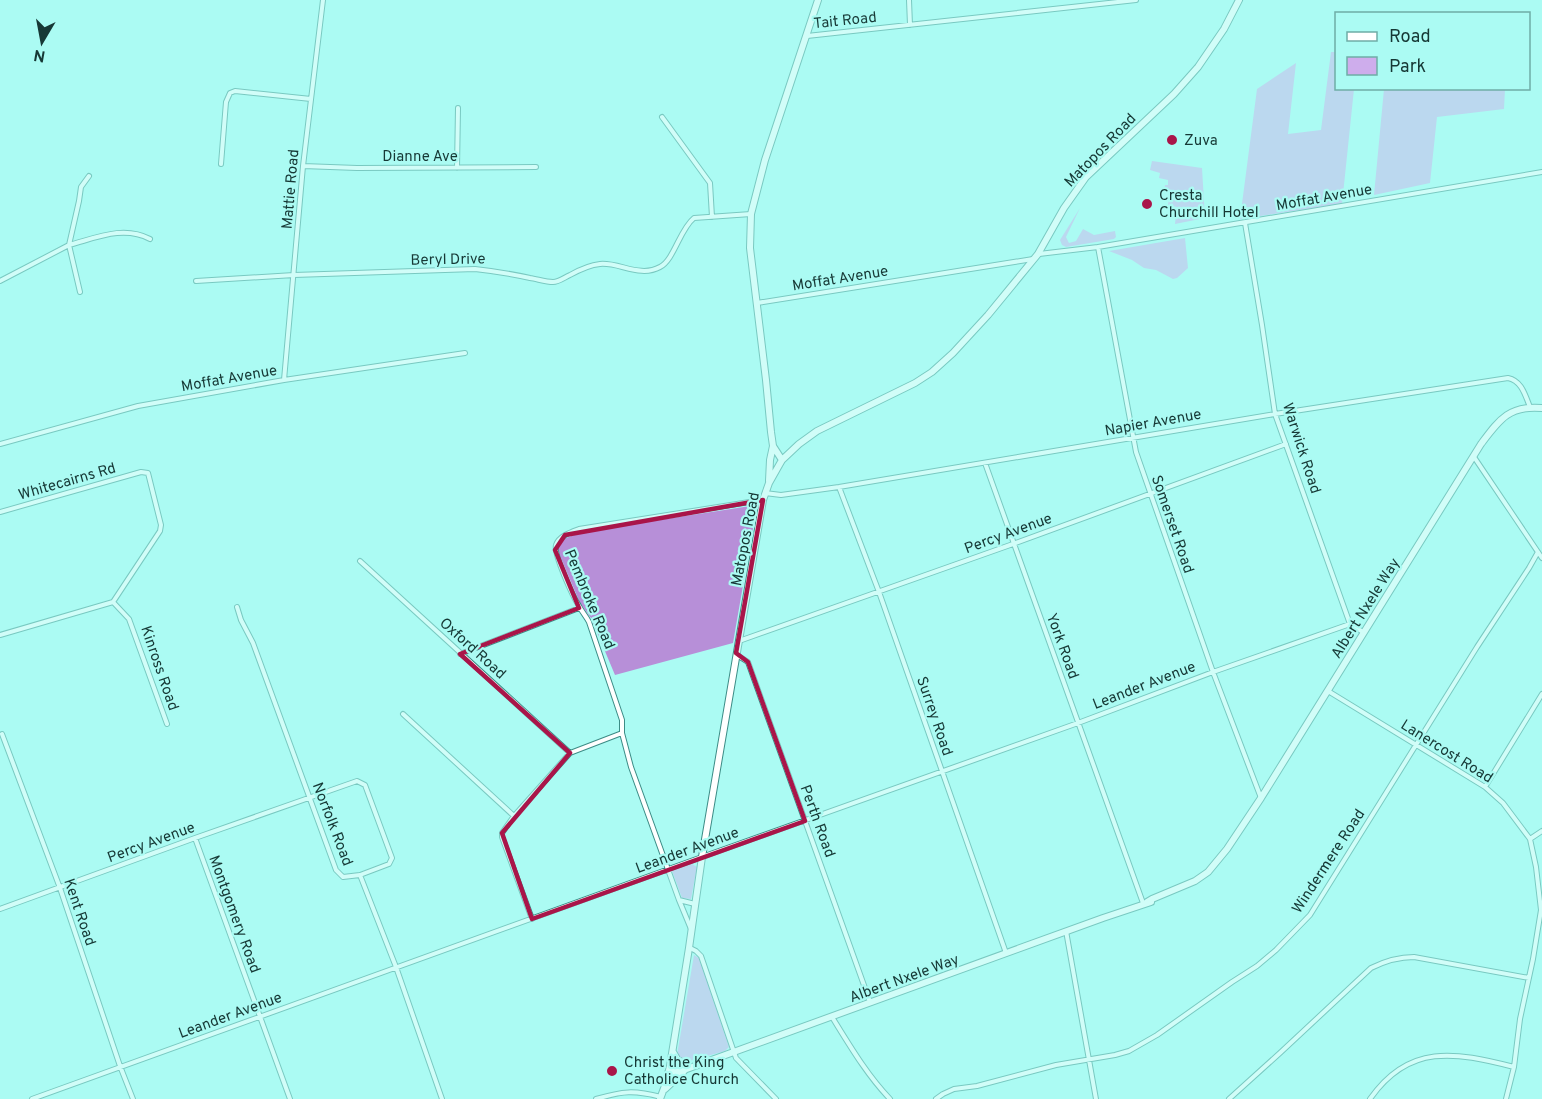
<svg xmlns="http://www.w3.org/2000/svg" width="1542" height="1099" font-family="Overpass,sans-serif">
	<rect width="100%" height="100%" fill="#abfbf3"/>
	<!-- green -->
	<path fill="#ceadec" d="M1331,52H1336V88L1354,89L1342,204L1240,219L1257,89L1296,63L1288,134L1321,130Z
		M1384,89H1505L1504,109L1437,117L1430,183L1374,195Z
		M1152,161L1202,168L1205,218L1175,224L1177,207L1168,205L1170,191L1164,190L1165,185H1168V180L1159,178L1160,173L1150,170Z
		M1080,208L1066,237L1069,243L1076,241L1083,229L1094,235L1115,231L1116,237L1114,239L1066,247L1062,245L1060,240Z
		M1185,238L1188,268L1177,278L1173,279L1156,270L1144,268L1132,260L1109,251Z
		M692,864L697,867L691,899L682,898L672,871Z
		M694,955L699,958L729,1047L725,1051L686,1062L677,1055Z"/>
	<!-- forest -->
	<path fill="#b78fd8" d="M757,505L733,643L615,675L591,618L580,603L560,556L558,549L564,539L581,532Z"/>
	<g fill="none" stroke-linecap="round" stroke-linejoin="round">
		<defs>
			<path id="street" d="M909,0L910,25
				M807,36L1136,0
				M662,117L710,183L712,217
				M221,164L226,102L230,93L235,91L311,99
				M303,166L357,168L536,167
				M457,168L458,108
				M1245,223L1262,325L1275,414L1350,624L1363,632
				M1098,247L1136,452L1213,672L1261,798
				M1039,254L1098,247L1542,172
				M0,281L69,245L79,201L81,187L89,176
				M196,281L294,275L475,269C493,271 512,274 530,278C537,279 546,282 553,282C559,282 565,277 570,275C579,270 590,265 600,264C619,262 640,278 660,267C674,260 680,229 694,218L751,214
				M80,292L69,245C96,238 123,225 150,239
				M757,303L1033,259
				M284,380L303,166L323,0
				M0,444L138,406L284,380L465,353
				M1474,457L1542,558
				M985,463L1143,903
				M839,487L879,592L1006,953
				M765,493L781,495L839,487L1275,414L1508,378C1522,381 1525,395 1530,407
				M0,512L141,472L148,473L161,525L160,531L113,602
				M360,561L570,753
				M237,607L241,620L253,643L336,870L343,877L360,875L396,967L442,1099
				M0,635L113,602L129,619L167,724
				M739,641L1013,544L1286,444
				M460,654L579,608
				M737,655L748,662L870,1002
				M1328,691L1485,787L1503,803L1530,839L1536,867L1541,910L1533,959L1520,1019L1514,1067L1506,1099
				M403,714L514,816
				M2,734L60,888L120,1066L133,1099
				M1485,787L1542,694
				M195,838L290,1099
				M1530,839L1542,831
				M679,900L691,929
				M695,904L679,900L631,767L622,733V720L589,622C586,616 582,612 579,606C573,597 553,553 556,545C559,536 571,532 579,529L762,500
				M0,909L195,838L357,781L365,785L392,858L389,864L360,875
				M532,919L502,837V833L514,816L570,753L622,733
				M1066,931L1096,1099
				M690,948L696,951L701,956L736,1058L776,1099
				M832,1017C850,1046 867,1075 890,1099
				M32,1099L702,857L1078,723L1213,672L1350,624
				M596,1099C623,1091 634,1090 661,1097
				M936,1099L943,1094L954,1089L977,1086L1056,1065L1115,1055L1129,1051L1157,1035L1232,982L1257,966L1276,950L1310,915L1477,647L1529,568L1538,552
				M1229,1099L1281,1052L1371,968C1385,961 1398,957 1414,957L1529,978
				M1370,1099C1409,1043 1455,1052 1514,1067"/>
			<path id="secondary" d="M782,460L773,446L771,432L766,380L750,248L751,214L765,160L818,0
				M769,481L770,460L773,446
				M1147,902L1152,899L1195,881L1208,872L1227,849L1261,798L1481,444C1499,420 1509,405 1542,408
				M673,1052L677,1059L688,1067
				M668,1073L684,1070L1103,918L1151,902
				M665,1089L684,1071
				M660,1099L666,1083L670,1066L689,948L702,857L763,500L769,483L778,467L782,460L799,444L817,431L915,383L932,372L953,353L988,315L1038,254L1064,208L1086,177L1174,94L1198,67L1224,29L1239,0"/>
		</defs>
		<!-- street casing -->
		<use href="#street" stroke="#3c8c86" stroke-width="6"/>
		<!-- secondary casing -->
		<use href="#secondary" stroke="#3c8c86" stroke-width="8"/>
		<!-- street -->
		<use href="#street" stroke="#fff" stroke-width="4"/>
		<!-- secondary -->
		<use href="#secondary" stroke="#fff" stroke-width="6"/>
	</g>
	<!-- marked area -->
	<path d="M0 0H1542V1099H0ZM763,500L736,653L748,662L805,821L532,919L502,833L570,753L460,654L579,608L555,550L565,535Z" fill="#abfbf3" fill-opacity=".55" fill-rule="evenodd"/>
	<path fill="none" stroke="#a91549" stroke-width="4.5" stroke-linejoin="round" d="M763,500L736,653L748,662L805,821L532,919L502,833L570,753L460,654L579,608L555,550L565,535Z"/>
	<!-- markers -->
	<g fill="#a91549" stroke="#abfbf3" stroke-width="2">
		<circle cx="1172" cy="140" r="6"/>
		<circle cx="1147" cy="204" r="6"/>
		<circle cx="612" cy="1071" r="6"/>
	</g>
	<g text-anchor="middle" stroke-width="4.5" stroke-linejoin="round" paint-order="stroke">
		<!-- street labels -->
		<g font-size="15" fill="#163835" stroke="#abfbf3">
			<text transform="translate(845 20) rotate(-6)" y="5">Tait Road</text>
			<text transform="translate(1100 150) rotate(-46)" y="5">Matopos Road</text>
			<text x="420" y="161">Dianne Ave</text>
			<text transform="translate(290 189) rotate(-85)" y="5">Mattie Road</text>
			<text transform="translate(1324 197) rotate(-10)" y="5">Moffat Avenue</text>
			<text transform="translate(448 259) rotate(-1)" y="5">Beryl Drive</text>
			<text transform="translate(840 278) rotate(-9)" y="5">Moffat Avenue</text>
			<text transform="translate(229 378) rotate(-10)" y="5">Moffat Avenue</text>
			<text transform="translate(1153 422) rotate(-10)" y="5">Napier Avenue</text>
			<text transform="translate(1302 448) rotate(72)" y="5">Warwick Road</text>
			<text transform="translate(67 481) rotate(-16)" y="5">Whitecairns Rd</text>
			<text transform="translate(1173 524) rotate(71)" y="5">Somerset Road</text>
			<text transform="translate(1008 533) rotate(-20)" y="5">Percy Avenue</text>
			<text transform="translate(745 539) rotate(-79)" y="5">Matopos Road</text>
			<text transform="translate(590 599) rotate(67)" y="5">Pembroke Road</text>
			<text transform="translate(1365 608) rotate(-58)" y="5">Albert Nxele Way</text>
			<text transform="translate(1063 646) rotate(70)" y="5">York Road</text>
			<text transform="translate(473 648) rotate(42)" y="5">Oxford Road</text>
			<text transform="translate(160 668) rotate(71)" y="5">Kinross Road</text>
			<text transform="translate(1144 685) rotate(-21)" y="5">Leander Avenue</text>
			<text transform="translate(935 716) rotate(71)" y="5">Surrey Road</text>
			<text transform="translate(1447 751) rotate(32)" y="5">Lanercost Road</text>
			<text transform="translate(818 821) rotate(70)" y="5">Perth Road</text>
			<text transform="translate(333 824) rotate(69)" y="5">Norfolk Road</text>
			<text transform="translate(151 842) rotate(-20)" y="5">Percy Avenue</text>
			<text transform="translate(687 850) rotate(-20)" y="5">Leander Avenue</text>
			<text transform="translate(1328 861) rotate(-57)" y="5">Windermere Road</text>
			<text transform="translate(80 912) rotate(71)" y="5">Kent Road</text>
			<text transform="translate(235 914) rotate(70)" y="5">Montgomery Road</text>
			<text transform="translate(904 978) rotate(-20)" y="5">Albert Nxele Way</text>
			<text transform="translate(230 1015) rotate(-20)" y="5">Leander Avenue</text>
		</g>
		<!-- poi labels -->
		<g font-size="15" fill="#163835" stroke="#abfbf3" text-anchor="start">
			<text x="1184" y="145">Zuva</text>
			<text x="1159" y="200">Cresta<tspan x="1159" dy="17">Churchill Hotel</tspan></text>
			<text x="624" y="1067">Christ the King<tspan x="624" dy="17">Catholice Church</tspan></text>
		</g>
	</g>
	<!-- legend -->
	<rect x="1335" y="12" width="195" height="78" fill="#abfbf3" stroke="#6fada7" stroke-width="1.5"/>
	<rect x="1347" y="32" width="30" height="9" fill="#ffffff" stroke="#6fada7" stroke-width="1.5"/>
	<text x="1389" y="42" font-size="18" fill="#163835">Road</text>
	<rect x="1347" y="57" width="30" height="18" fill="#ceadec" stroke="#6fada7" stroke-width="1.5"/>
	<text x="1389" y="72" font-size="18" fill="#163835">Park</text>
	<!-- north arrow -->
	<g transform="translate(42 42) rotate(190)" stroke="#abfbf3" stroke-width="4.5" paint-order="stroke">
	<path d="M0-4.5L10 22L0 15L-10 22Z" fill="#163835"/>
	<text y="-9" font-size="16" font-weight="bold" text-anchor="middle" fill="#163835">N</text>
	</g>
</svg>
